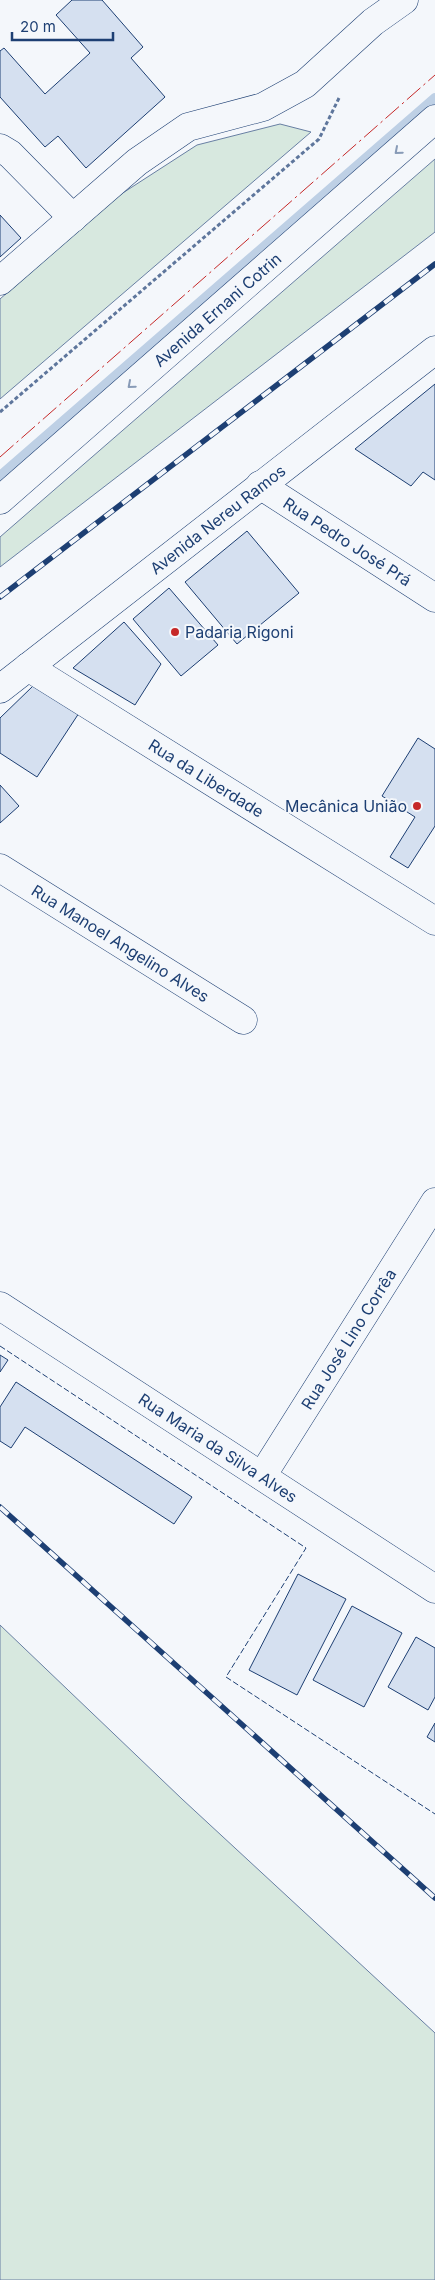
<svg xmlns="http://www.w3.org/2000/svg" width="435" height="2280" font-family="Inter,sans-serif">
	<rect width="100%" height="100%" fill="#f4f7fb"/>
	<!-- green -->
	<path fill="#d7e8df" stroke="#687fa3" d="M280,124L311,132L0,399V299L115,198L197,145Z
		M435,159V232L0,567V537Z
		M0,1625L182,1799L435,2033V2280H0Z"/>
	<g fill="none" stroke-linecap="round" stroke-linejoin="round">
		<!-- stream -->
		<path stroke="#bed0e5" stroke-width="10" d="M0,476L435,98"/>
	</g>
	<!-- building -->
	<path fill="#d5e0f0" stroke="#1d3f73" d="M72,0H102L143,47L131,58L165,97L86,168L58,136L45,147L0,97V51L4,48L45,94L90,53L56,15Z
		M0,215L21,238L0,257Z
		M435,384V480L423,472L411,486L355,449Z
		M247,531L299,593L237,644L185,582Z
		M169,588L218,645L181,676L133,619Z
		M124,622L161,664L135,705L73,668Z
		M33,686L79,713L37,777L0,753V718Z
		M418,738L435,749V826L408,868L390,857L415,817L382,796Z
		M0,785L19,806L0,823Z
		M0,1355L8,1360L0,1372Z
		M16,1382L192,1497L174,1524L25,1427L11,1448L0,1441V1407Z
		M298,1574L346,1599L297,1695L249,1670Z
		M352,1606L402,1633L364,1707L313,1680Z
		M416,1637L435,1648V1697L428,1710L388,1687Z
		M435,1723V1742L427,1737Z"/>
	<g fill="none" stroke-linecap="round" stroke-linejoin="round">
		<defs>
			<g id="minor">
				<path d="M0,148L10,154L73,218"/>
				<path d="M0,281L137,162L188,127L263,107L305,84L373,22L404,0"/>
				<path id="s1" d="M260,485L435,598"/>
				<path id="s2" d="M0,500L435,119"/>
				<path id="s3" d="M28,667L435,921"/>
				<path id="s4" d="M0,868L243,1020"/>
				<path id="s5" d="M0,1306L435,1589"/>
				<path id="s6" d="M262,1476L435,1202"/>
			</g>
			<g id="major">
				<path id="s7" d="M0,689L435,350"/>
			</g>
		</defs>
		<!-- minor casing -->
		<use href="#minor" stroke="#1d3f73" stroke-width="29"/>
		<!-- major casing -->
		<use href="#major" stroke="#1d3f73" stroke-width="29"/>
		<!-- path -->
		<path stroke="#5e769c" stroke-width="3" stroke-dasharray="4 2.5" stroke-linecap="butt" d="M0,412L319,139L339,98"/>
		<!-- minor -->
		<use href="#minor" stroke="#f4f7fb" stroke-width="28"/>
		<!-- major -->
		<use href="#major" stroke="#f4f7fb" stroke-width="28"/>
		<defs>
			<path id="rail" d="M0,597L435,264
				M0,1507L435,1898"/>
		</defs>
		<!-- rail casing -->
		<use href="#rail" stroke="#1d3f73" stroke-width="5.5"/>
		<!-- rail -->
		<use href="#rail" stroke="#f4f7fb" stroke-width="4" stroke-dasharray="11" stroke-linecap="butt"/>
		<!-- fence -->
		<path stroke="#1d3f73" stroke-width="1" stroke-dasharray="6 2.5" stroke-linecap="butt" d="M0,1346L306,1548L226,1677L435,1814"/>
		<!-- power -->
		<path stroke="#c62828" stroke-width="1" stroke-dasharray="18 4 2.5 4" stroke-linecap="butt" d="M0,457L435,75"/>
	</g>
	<!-- one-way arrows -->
	<defs><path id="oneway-chevron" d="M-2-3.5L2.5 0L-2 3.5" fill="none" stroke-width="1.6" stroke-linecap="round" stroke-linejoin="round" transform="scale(1.25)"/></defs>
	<g stroke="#889bb7">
		<use href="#oneway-chevron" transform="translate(398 151) rotate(139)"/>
		<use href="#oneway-chevron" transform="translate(131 385) rotate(139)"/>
	</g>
	<!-- markers -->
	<g fill="#c62828" stroke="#f4f7fb" stroke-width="2">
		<circle cx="175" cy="632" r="5"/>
		<circle cx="417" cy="806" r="5"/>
	</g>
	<g text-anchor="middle" stroke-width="4" stroke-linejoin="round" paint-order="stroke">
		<!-- street labels -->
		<g font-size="16" fill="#1d3f73" stroke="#f4f7fb">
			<text dy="6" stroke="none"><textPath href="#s2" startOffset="289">Avenida Ernani Cotrin</textPath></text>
			<text dy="6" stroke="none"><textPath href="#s7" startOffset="276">Avenida Nereu Ramos</textPath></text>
			<text dy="6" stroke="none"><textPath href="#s1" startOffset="104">Rua Pedro José Prá</textPath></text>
			<text dy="6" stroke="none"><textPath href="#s3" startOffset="210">Rua da Liberdade</textPath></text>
			<text dy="6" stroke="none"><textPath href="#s4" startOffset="142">Rua Manoel Angelino Alves</textPath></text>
			<text dy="6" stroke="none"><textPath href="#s6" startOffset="162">Rua José Lino Corrêa</textPath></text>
			<text dy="6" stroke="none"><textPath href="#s5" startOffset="260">Rua Maria da Silva Alves</textPath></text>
		</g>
		<!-- poi labels -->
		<g font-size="16" fill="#1d3f73" stroke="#f4f7fb" text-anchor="start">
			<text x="185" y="638">Padaria Rigoni</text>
			<text x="407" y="812" text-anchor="end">Mecânica União</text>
		</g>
	</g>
	<!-- scale -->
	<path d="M12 32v8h101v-8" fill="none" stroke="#1d3f73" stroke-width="2.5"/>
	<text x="20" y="32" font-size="15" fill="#1d3f73" stroke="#f4f7fb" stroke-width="4" paint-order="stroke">20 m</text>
</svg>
